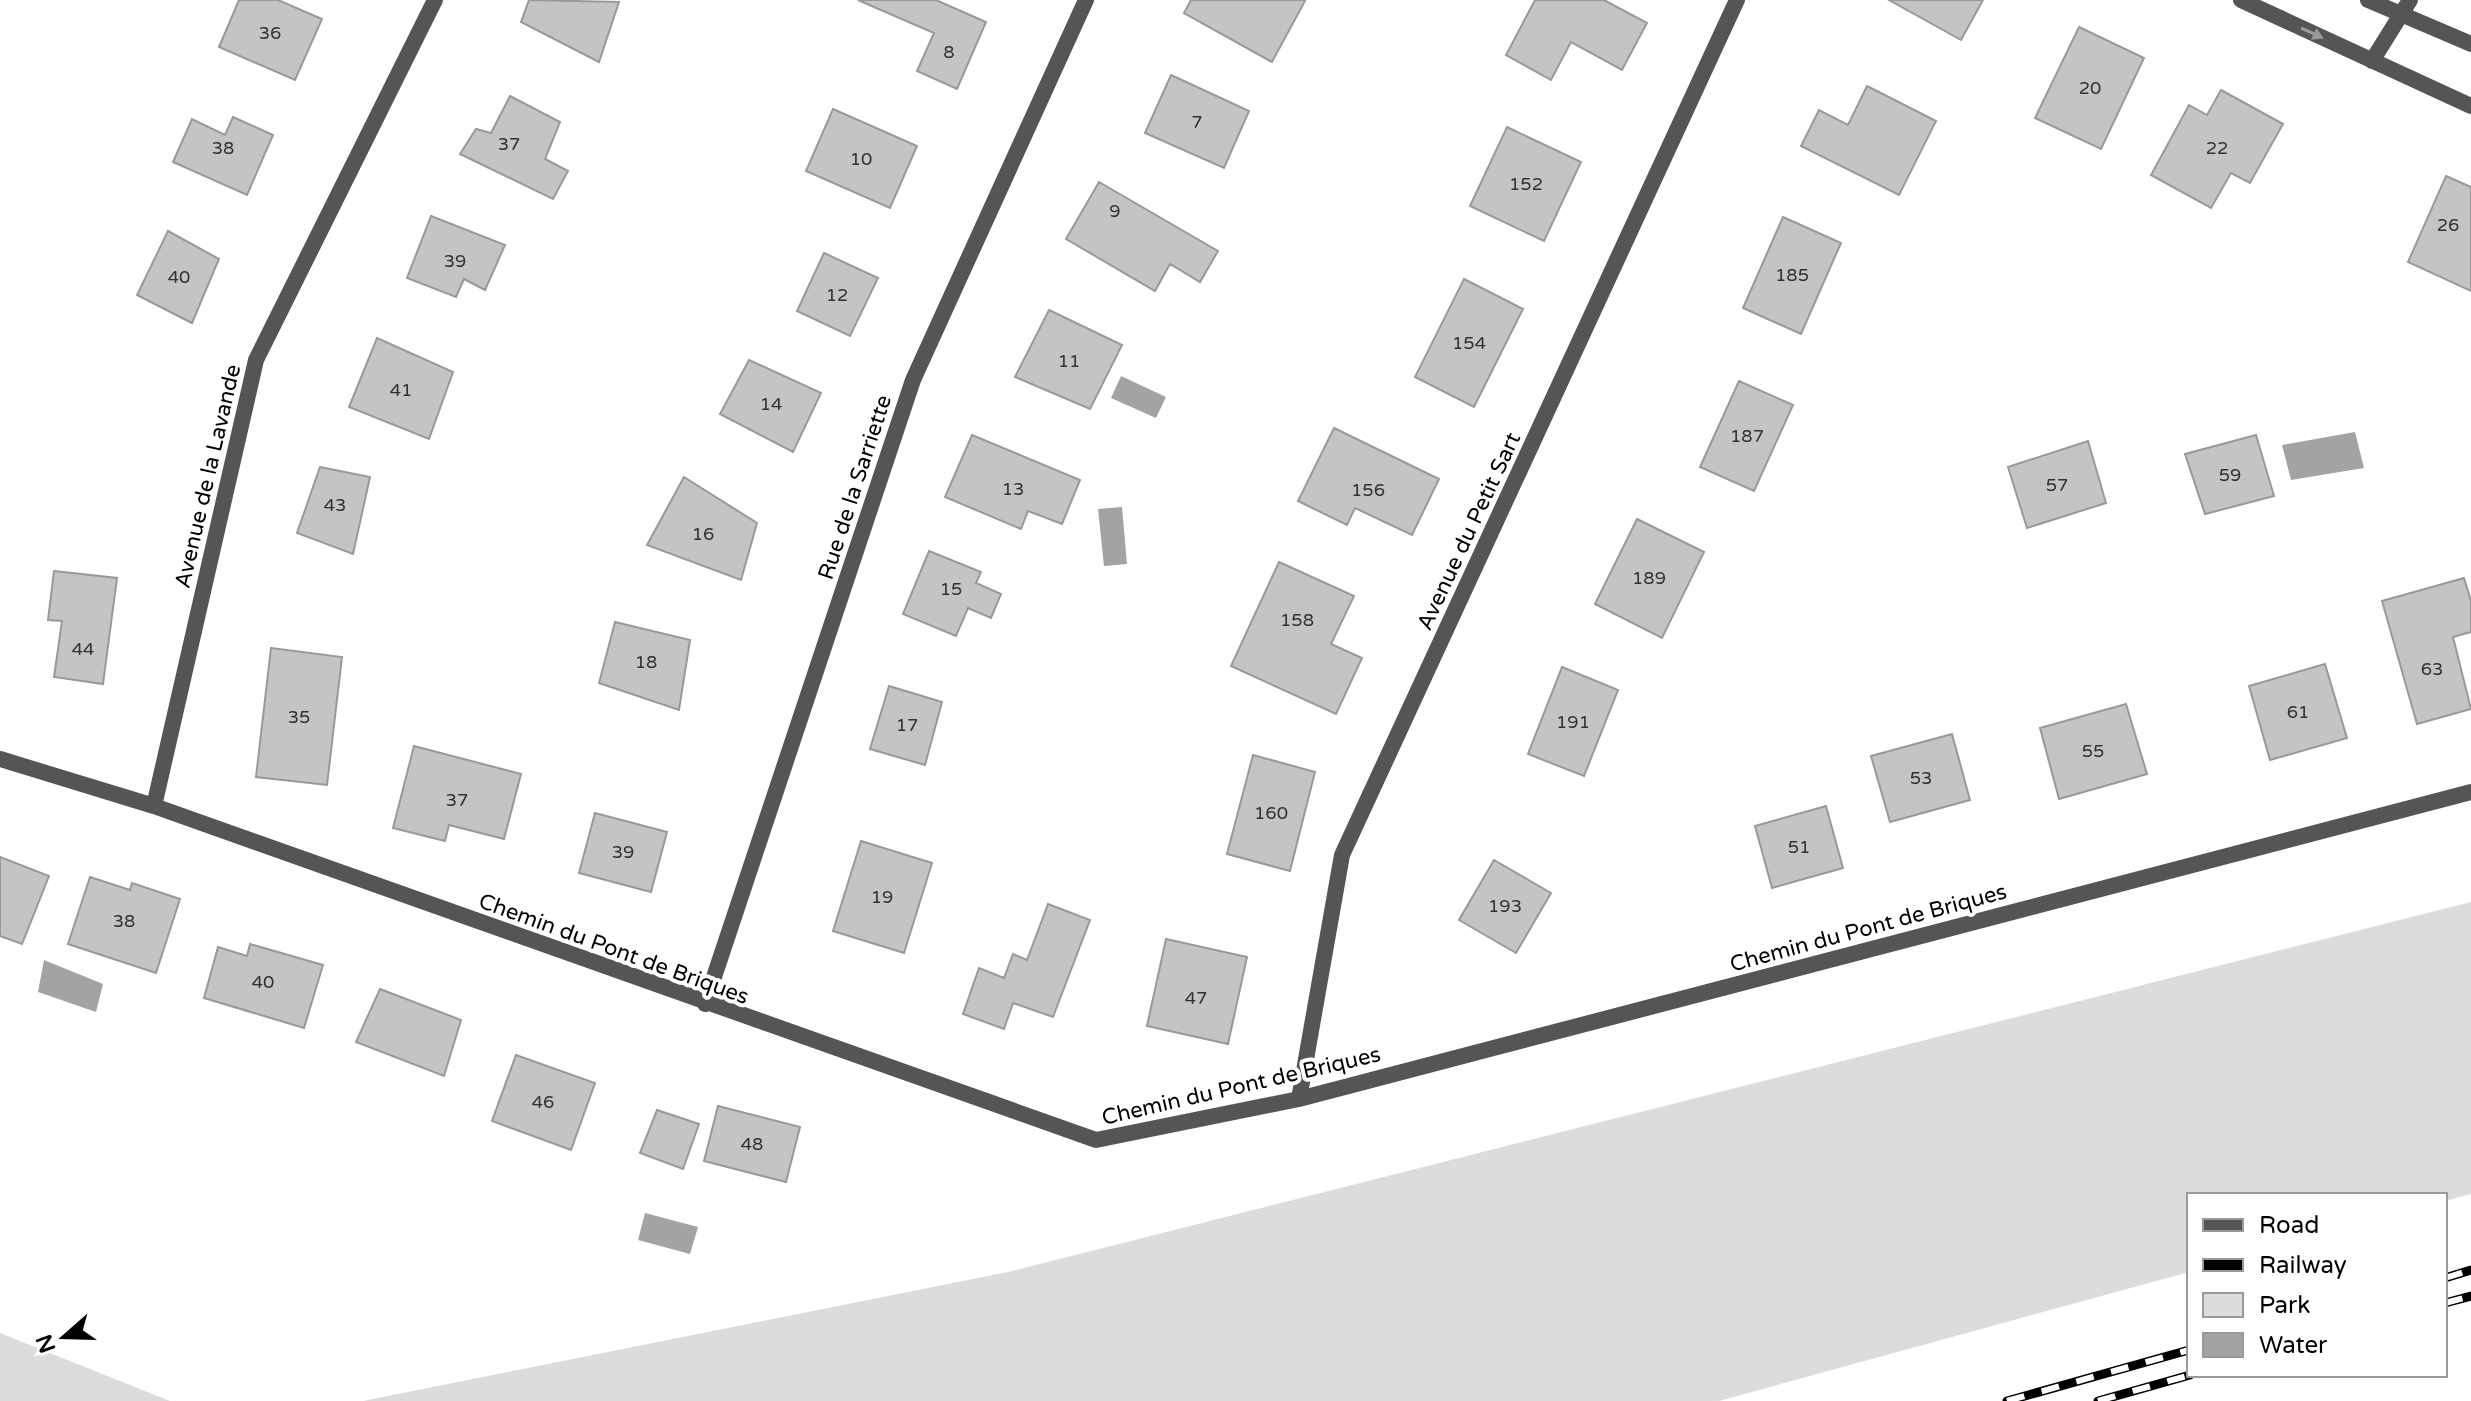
<svg xmlns="http://www.w3.org/2000/svg" width="2471" height="1401" font-family="'Varela Round',sans-serif">
	<rect width="100%" height="100%" fill="#fff"/>
	<!-- green -->
	<path fill="#dcdcdc" d="M2471,902V1194L2445,1201V1195H2189V1272L1719,1401H363L1008,1272Z
		M0,1333L170,1401H0Z"/>
	<!-- water -->
	<path fill="#a3a3a3" d="M1121,376L1166,397L1156,418L1111,398Z
		M2355,432L2364,468L2291,480L2282,445Z
		M1122,507L1127,564L1104,566L1098,509Z
		M44,960L103,984L96,1012L38,992Z
		M645,1213L698,1227L690,1254L638,1240Z"/>
	<!-- building -->
	<path fill="#c4c4c4" stroke="#999" stroke-width="2" d="M239,0H278L322,19L295,80L219,47Z
		M529,0L619,2L599,62L521,22Z
		M858,0H936L986,22L957,89L917,71L934,33Z
		M1191,0H1303L1305,1L1272,62L1184,13Z
		M1535,0H1604L1647,23L1622,70L1571,42L1551,80L1506,55Z
		M1889,0H1983L1961,40Z
		M2079,27L2144,58L2101,149L2035,118Z
		M1171,75L1249,111L1224,168L1145,133Z
		M1867,86L1936,121L1899,195L1801,146L1819,110L1848,125Z
		M2221,90L2283,124L2250,183L2231,173L2211,208L2151,175L2189,105L2207,115Z
		M510,96L560,122L545,159L568,171L553,199L460,154L476,129L491,133Z
		M833,109L917,146L890,208L806,171Z
		M233,117L273,135L247,195L173,162L192,119L225,135Z
		M1507,127L1581,162L1544,241L1470,206Z
		M2446,176L2471,187V291L2408,262Z
		M1099,182L1218,251L1200,282L1170,264L1155,291L1066,239Z
		M431,216L505,245L485,290L464,279L456,297L407,278Z
		M1783,217L1841,243L1801,334L1743,308Z
		M168,231L219,259L192,323L137,295Z
		M824,253L878,278L850,336L797,311Z
		M1464,279L1523,309L1474,407L1415,377Z
		M1049,310L1122,345L1090,409L1015,377Z
		M377,338L453,372L429,439L349,407Z
		M749,360L821,393L793,452L720,414Z
		M1739,381L1793,405L1754,491L1700,467Z
		M1334,428L1439,479L1412,535L1355,508L1347,525L1298,501Z
		M972,435L1080,480L1062,524L1028,511L1021,529L945,497Z
		M2256,435L2274,496L2205,514L2185,454Z
		M2088,441L2106,503L2027,528L2008,467Z
		M320,467L370,477L353,554L297,533Z
		M684,477L757,523L741,580L647,545Z
		M1637,519L1704,552L1662,638L1595,604Z
		M929,551L981,572L976,583L1001,594L991,618L968,608L956,636L903,614Z
		M1279,562L1354,596L1331,644L1362,658L1336,714L1231,666Z
		M54,571L117,578L103,684L54,677L62,621L48,620Z
		M2464,578L2471,601V632L2453,637L2471,709L2417,724L2382,601Z
		M615,622L690,640L679,710L599,683Z
		M271,648L342,657L327,785L256,777Z
		M2325,664L2347,738L2270,760L2249,686Z
		M1562,667L1618,690L1584,776L1528,754Z
		M889,686L942,702L925,765L870,749Z
		M2126,704L2147,774L2059,799L2040,728Z
		M1952,734L1970,800L1890,822L1871,756Z
		M414,746L521,774L504,839L449,825L445,841L393,828Z
		M1253,755L1315,772L1290,871L1227,854Z
		M1826,806L1843,868L1772,888L1755,826Z
		M595,813L667,832L651,892L579,873Z
		M861,841L932,863L904,953L833,931Z
		M0,857L49,876L22,944L0,936Z
		M1494,860L1551,893L1516,953L1459,920Z
		M90,877L130,890L132,883L180,899L156,973L68,944Z
		M1048,904L1090,920L1053,1017L1013,1003L1004,1029L963,1014L979,968L1004,978L1013,954L1027,960Z
		M1166,939L1247,957L1228,1044L1147,1026Z
		M250,944L323,965L304,1028L204,998L218,947L247,956Z
		M380,989L461,1020L444,1076L356,1042Z
		M516,1055L595,1083L571,1150L492,1121Z
		M718,1106L800,1127L786,1182L704,1161Z
		M657,1110L699,1124L683,1169L640,1153Z"/>
	<g fill="none" stroke-linecap="round" stroke-linejoin="round">
		<!-- street -->
		<path stroke="#555" stroke-width="16" d="M2241,0L2471,106
			M2368,0L2471,44
			M2372,61L2410,0
			M0,759L154,806L1096,1140L1299,1099L2471,792
			M154,806L256,360L435,0
			M705,1004L913,380L1086,0
			M1299,1099L1342,855L1737,0"/>
		<defs>
			<path id="rail" d="M2445,1278L2471,1270
				M2445,1303L2471,1296
				M2007,1401L2189,1350
				M2098,1401L2190,1375"/>
		</defs>
		<!-- rail casing -->
		<use href="#rail" stroke="#000" stroke-width="9"/>
		<!-- rail -->
		<use href="#rail" stroke="#fff" stroke-width="6" stroke-dasharray="18" stroke-linecap="butt"/>
	</g>
	<!-- one-way arrows -->
	<defs><path id="oneway-solid" d="M-6-.8H1V-3.2L6.5 0L1 3.2V.8H-6Z" transform="scale(2)"/></defs>
	<use fill="#999" href="#oneway-solid" transform="translate(2312 33) rotate(25)"/>
	<g text-anchor="middle" stroke-width="8" stroke-linejoin="round" paint-order="stroke">
		<!-- number labels -->
		<g font-size="18" fill="#313131">
			<text x="270" y="39">36</text>
			<text x="949" y="58">8</text>
			<text x="2090" y="94">20</text>
			<text x="1197" y="128">7</text>
			<text x="509" y="150">37</text>
			<text x="223" y="154">38</text>
			<text x="2217" y="154">22</text>
			<text x="861" y="165">10</text>
			<text x="1526" y="190">152</text>
			<text x="1115" y="217">9</text>
			<text x="2448" y="231">26</text>
			<text x="455" y="267">39</text>
			<text x="1792" y="281">185</text>
			<text x="179" y="283">40</text>
			<text x="837" y="301">12</text>
			<text x="1469" y="349">154</text>
			<text x="1069" y="367">11</text>
			<text x="401" y="396">41</text>
			<text x="771" y="410">14</text>
			<text x="1747" y="442">187</text>
			<text x="2230" y="481">59</text>
			<text x="2057" y="491">57</text>
			<text x="1013" y="495">13</text>
			<text x="1368" y="496">156</text>
			<text x="335" y="511">43</text>
			<text x="703" y="540">16</text>
			<text x="1649" y="584">189</text>
			<text x="951" y="595">15</text>
			<text x="1297" y="626">158</text>
			<text x="83" y="655">44</text>
			<text x="646" y="668">18</text>
			<text x="2432" y="675">63</text>
			<text x="2298" y="718">61</text>
			<text x="299" y="723">35</text>
			<text x="1573" y="728">191</text>
			<text x="907" y="731">17</text>
			<text x="2093" y="757">55</text>
			<text x="1921" y="784">53</text>
			<text x="457" y="806">37</text>
			<text x="1271" y="819">160</text>
			<text x="1799" y="853">51</text>
			<text x="623" y="858">39</text>
			<text x="882" y="903">19</text>
			<text x="1505" y="912">193</text>
			<text x="124" y="927">38</text>
			<text x="263" y="988">40</text>
			<text x="1196" y="1004">47</text>
			<text x="543" y="1108">46</text>
			<text x="752" y="1150">48</text>
		</g>
		<!-- street labels -->
		<g font-size="22" fill="#000" stroke="#fff">
			<text transform="translate(207 476) rotate(-77)" y="8">Avenue de la Lavande</text>
			<text transform="translate(854 487) rotate(-72)" y="8">Rue de la Sarriette</text>
			<text transform="translate(1468 531) rotate(-65)" y="8">Avenue du Petit Sart</text>
			<text transform="translate(1868 927) rotate(-15)" y="8">Chemin du Pont de Briques</text>
			<text transform="translate(614 948) rotate(20)" y="8">Chemin du Pont de Briques</text>
			<text transform="translate(1241 1085) rotate(-13)" y="8">Chemin du Pont de Briques</text>
		</g>
	</g>
	<!-- legend -->
	<rect x="2187" y="1193" width="260" height="184" fill="#ffffff" stroke="#999999" stroke-width="2"/>
	<rect x="2203" y="1219" width="40" height="12" fill="#555555" stroke="#999999" stroke-width="2"/>
	<text x="2259" y="1233" font-size="24" fill="#000000">Road</text>
	<rect x="2203" y="1259" width="40" height="12" fill="#000000" stroke="#999999" stroke-width="2"/>
	<text x="2259" y="1273" font-size="24" fill="#000000">Railway</text>
	<rect x="2203" y="1293" width="40" height="24" fill="#dcdcdc" stroke="#999999" stroke-width="2"/>
	<text x="2259" y="1313" font-size="24" fill="#000000">Park</text>
	<rect x="2203" y="1333" width="40" height="24" fill="#a3a3a3" stroke="#999999" stroke-width="2"/>
	<text x="2259" y="1353" font-size="24" fill="#000000">Water</text>
	<!-- north arrow -->
	<g transform="translate(64 1337) rotate(250)" stroke="#ffffff" stroke-width="6" paint-order="stroke">
	<path d="M0-6L14 30L0 20L-14 30Z" fill="#000000"/>
	<text y="-12" font-size="22" font-weight="bold" text-anchor="middle" fill="#000000">N</text>
	</g>
</svg>
